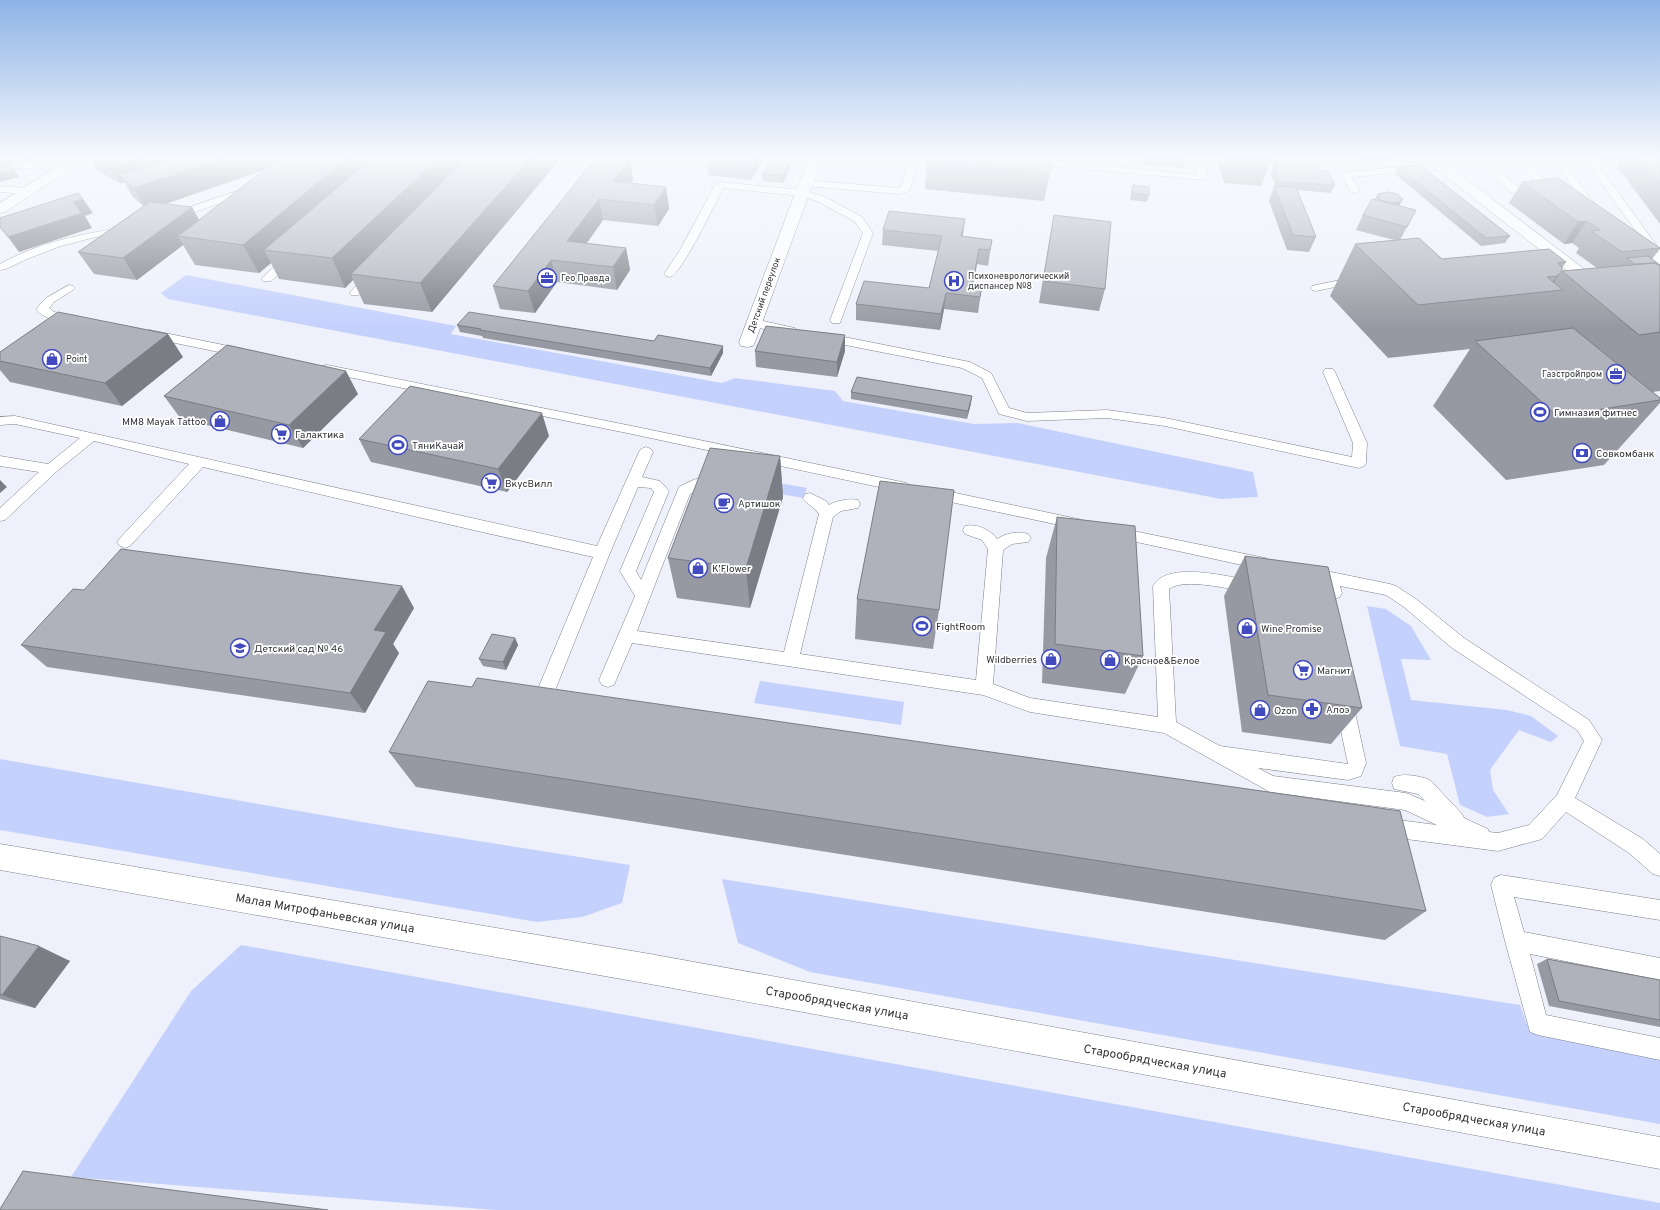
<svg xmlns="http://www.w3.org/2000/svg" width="1660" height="1210" font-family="Overpass,sans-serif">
	<rect width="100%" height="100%" fill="#eef1fb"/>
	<!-- green -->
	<path fill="#c5d1fd" d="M186,275L456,326L451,334L722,383L735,378L835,391L843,401L974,424L1017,423L1253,472L1258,497L1221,499L168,299L161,293Z
		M735,475L807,488L803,498L730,485Z
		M1367,606L1386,609L1411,626L1431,660L1401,659L1411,700L1507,710L1531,716L1558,736L1551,742L1519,730L1490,770L1493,790L1509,814L1487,817L1460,805L1447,754L1400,746Z
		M760,681L904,702L901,725L754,703Z
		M0,759L397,828L630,865L622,903L582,917L537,922L0,830Z
		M722,879L1520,1005L1529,1030L1660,1055V1124L810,972L738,943Z
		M241,945L1660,1203V1210H495L71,1177L191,991Z"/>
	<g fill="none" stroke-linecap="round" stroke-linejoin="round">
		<defs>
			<path id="lane" d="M905,159H918L919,160L910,189L909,191L899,194L806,186L801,183L806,180L898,188L901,187L909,162L906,161Z
				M1194,159H1204L1207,178L1205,180L1050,166L1045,163L1050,160L1197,175Z
				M1521,159H1527L1543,178L1562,190L1563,192L1562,194C1548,198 1527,171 1519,161Z
				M1549,159L1645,160L1660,162V168L1645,166L1598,165L1660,250V265L1656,264L1631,247L1630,245L1635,242L1649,249L1588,165L1554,162Z
				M1488,161L1491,162L1513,183L1531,197L1532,199L1531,201C1519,204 1490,173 1483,164Z
				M24,162L63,164L68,167L63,170L24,168L0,169V163Z
				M1442,163L1447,166L1445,168L1352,177L1360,190L1355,193L1351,192L1341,175L1346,172Z
				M1563,163L1566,164L1600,211L1601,213L1600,215H1592L1558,166Z
				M720,182L802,190L825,197L862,217L873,233L840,323H832L830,320L863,233L854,221L817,201L801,196L723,188C716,202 681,275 670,277L666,276L664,274L680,250L715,185Z
				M0,186L27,188L32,191L27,194L0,192Z
				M249,187L253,188L254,190L253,192L177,218H169L168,216L169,214Z
				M126,227L131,230L130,232L96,237L61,246L27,259L6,269L0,270V264C39,242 82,234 126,227Z
				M291,254L295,255L296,257L295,259L271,281H263L261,279L263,277L287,255Z
				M373,271L379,274L377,276L359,295H351L349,293L351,291L369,272Z
				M1355,277L1359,278L1361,280L1359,282L1316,291L1312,290L1310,288L1312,286Z
				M69,285L73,286L75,288L73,290L54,302L49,308L54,312L78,316L80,319L78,322L74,323C61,320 45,321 36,309L46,298Z
				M754,319L795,328L797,331L795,334L791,335L750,326L748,323L750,320Z
				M150,330L243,349L247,350L249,353L247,356L243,357L146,337L144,334L146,331Z
				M824,333L970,362L991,373L1009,408L1027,413L1107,410L1165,418L1352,457L1353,443L1323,372L1325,369H1333L1335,372L1367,443L1366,463L1364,466L1359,468L1165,426L1107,418L1027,421L999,414L982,378L962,368L820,340L818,337L820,334Z
				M327,365L632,426L902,482L907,483L909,487L907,491L902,492L632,434L323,372L321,369L323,366Z
				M15,416L597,546L639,452L641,449L646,447L651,449L653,452L642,477L660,481L669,491L636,571L641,580L679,487C692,480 708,472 723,477L725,480L723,483L701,487L690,494L637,631L784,652L819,514C815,507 807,505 803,498L805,494L810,493L826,501L829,505C836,501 849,498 858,500L860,504L858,508L841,511L833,517L800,654L976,680L988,549L982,540L965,534L963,530L965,526C976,523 991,530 997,539C1006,533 1018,531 1028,534L1031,538L1028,542L1012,544L1003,550L993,684L1030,698L1158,717L1153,586C1167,560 1229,577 1253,581L1259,583L1261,587L1259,591L1253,593C1233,590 1185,577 1169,589L1176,722L1220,746L1348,764L1335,703L1338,698L1344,696L1350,698L1353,703L1366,763L1361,776L1348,780L1258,768L1273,776L1406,793L1425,801L1418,794L1394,789L1392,783L1394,777C1405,773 1419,776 1430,780L1462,814L1464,818L1488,829L1489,832L1498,833L1529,825L1557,795L1584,741L1577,730L1452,648L1404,607L1386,595L1340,586L1342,593L1340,597L1334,599L1328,597C1325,591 1322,581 1325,574L1331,572L1390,584L1396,586L1416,599L1464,638L1589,720L1602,740L1575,798L1643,839L1660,854V876L1653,874L1629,853L1566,812L1542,839L1498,851L1383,836L1376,833L1373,827L1376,821L1383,818L1437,825L1405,810L1270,792L1164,733L1030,712L983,695L632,643L614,685L608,687L602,685L599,680L635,596L620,571L654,492L651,488L638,487L610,553L552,698L556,704L553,709C546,712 542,711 535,708L532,703L593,557L482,532L203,467L130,546L125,548L120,546L117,542L120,538L189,464L94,441L56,472L5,520L0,521V508L39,472L0,466V456L48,464L80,438L15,424L0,425V417Z
				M932,488L1078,519L1083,520L1085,524L1083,528L1078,529L927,497L925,493L927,489Z
				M1114,527L1265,558L1270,560L1273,564L1270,568L1265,570L1109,536L1107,532L1109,528Z
				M1501,875L1660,900V920L1514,897L1524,932L1660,958V980L1530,954L1546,1015L1660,1038V1060L1538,1035L1530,1032L1505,941L1491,885L1494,878Z"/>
			<path id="street" d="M810,159H824L813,183L755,342L753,346L747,347L741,346L739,342L799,183Z"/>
			<path id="secondary" d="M69,159H84L82,162L5,212L0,213V203Z
				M1426,159H1440L1605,285L1607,288L1605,291L1599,293L1593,291L1427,162Z
				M0,844L650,954L1660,1137V1169L650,984L0,870Z"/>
		</defs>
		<!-- lane casing -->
		<use href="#lane" stroke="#7d8089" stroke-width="1"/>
		<!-- street casing -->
		<use href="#street" stroke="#7d8089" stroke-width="1"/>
		<!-- secondary casing -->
		<use href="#secondary" stroke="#7d8089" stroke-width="1"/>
		<!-- lane -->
		<use href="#lane" fill="#fff" fill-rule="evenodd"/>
		<!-- street -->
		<use href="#street" fill="#fff" fill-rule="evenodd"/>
		<!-- secondary -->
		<use href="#secondary" fill="#fff" fill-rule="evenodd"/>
	</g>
	<!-- wall -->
	<path fill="#9699a1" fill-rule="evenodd" d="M90,159H560L432,312L364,304L353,280L345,288L279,279L271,263L259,273L195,265L183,245L137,280L94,274L78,252L143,206L133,197L124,182L120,183L98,171ZM265,169L199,220L192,207L166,204Z
		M595,159L633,180L631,183L666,187L669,209L658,226L603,220L587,243L626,248L630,270L617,290L557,282L535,313L500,309L493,286Z
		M708,159H763L751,180L708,175L707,161Z
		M794,159L783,183L763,181L762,174Z
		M1138,159H1187H1186L1183,168L1139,164Z
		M1217,159H1315L1320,170L1335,185L1331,193L1297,190L1316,237L1309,252L1287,250L1269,201L1274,186H1275L1271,174L1273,169L1271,161L1261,186L1224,183Z
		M1356,159H1402L1360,162Z
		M1621,159H1660V224L1616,165Z
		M927,161L1050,173L1044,201L925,189Z
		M1398,167L1510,236L1505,243L1481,246L1395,174Z
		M1522,182L1660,248V249L1652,259L1660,265V391L1652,392L1660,398V403L1604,465L1506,480L1433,406L1470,349L1388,358L1330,296L1355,244L1394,240L1356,230L1363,215L1375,199L1378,194L1403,199L1399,206L1416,210L1400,240L1442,259L1566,262L1562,268L1561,272L1554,283L1562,271L1597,268L1576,253L1579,248L1572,243L1564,244L1509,203Z
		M1133,185L1149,195L1147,202L1130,200L1131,192Z
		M1054,215L1105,289L1099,311L1039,303L1050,237Z
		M883,230L963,234V237L992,240L988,266L977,264L973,285L982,286L978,313L944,309L940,330L856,320V304L929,288L938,251L882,245Z
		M457,325L723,353L711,376L483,338L482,336L460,332Z
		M845,335V351L837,377L756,367L755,351Z
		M0,352L183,357L122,406L10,382L0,370Z
		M851,392L971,403L967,419L851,399Z
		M358,394L303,448L181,419L164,396Z
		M549,436L507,492L371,462L359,439Z
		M780,456L783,497L750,608L677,598L668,558Z
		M1057,517L1143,656L1125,694L1042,683L1046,558Z
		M1245,556L1362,708L1331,744L1242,732L1224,596Z
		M857,599L939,610L933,649L855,639Z
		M414,608L393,644L399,653L365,713L47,667L21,645Z
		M515,638L518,645L506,670L483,666L479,659Z
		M472,687L1426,911L1385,940L416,787L389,752Z
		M0,936L70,961L35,1008L0,999Z
		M1547,959L1660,980V1027L1549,1006L1537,964Z"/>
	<!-- shaded-wall -->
	<path fill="#7a7d83" d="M0,159H36L0,162Z
		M138,159H184L119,175L124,182L120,183L111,169Z
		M223,159H293V160L147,210L134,188Z
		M346,159H389L264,250L271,263L259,273L243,245Z
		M438,159H475L351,274L353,280L345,288L332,258Z
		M530,159H560L432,312L420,283Z
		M630,159L633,180L618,201L613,181Z
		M754,159H763L751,180L750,165Z
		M791,159H794L783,183L782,176Z
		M10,163L19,177L0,182V173Z
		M666,187L669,209L658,226L654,205Z
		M83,199L93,213L85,216L92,228L19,252L8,237L73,202Z
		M599,199L603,220L573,262L567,241Z
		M1401,202L1397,210L1393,203Z
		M192,207L204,229L178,236L183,245L137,280L123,258Z
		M965,219L963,234L959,252L961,236Z
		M1587,221L1572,243L1564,244L1578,222Z
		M626,248L630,270L617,290L613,267Z
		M979,249L977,264L971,296L972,285Z
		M551,260L557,282L535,313L528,291Z
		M1561,272L1548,292H1546L1557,276Z
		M946,293L944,309L940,330L941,314Z
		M168,334L183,357L122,406L105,383Z
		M845,335V351L837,377V362Z
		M723,346V353L711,376L710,368Z
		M346,371L358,394L303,448L289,425Z
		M972,396L971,403L967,419L968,411Z
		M542,413L549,436L507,492L498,469Z
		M780,456L783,497L750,608L746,568Z
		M0,480L7,487L0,493Z
		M402,586L414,608L393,644L399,653L365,713L350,693L374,630Z
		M515,638L518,645L506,670L503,662Z
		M39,946L70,961L35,1008L2,995Z"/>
	<!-- building -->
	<path fill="#afb2bb" stroke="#7a7d83" d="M93,159H138L111,169Z
		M170,159H223L134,188L119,175Z
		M279,159H346L243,245L178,236Z
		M371,159H438L332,258L264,250Z
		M465,159H530L420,283L351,274Z
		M595,159H630L613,181L666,187L654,205L599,199L567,241L626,248L613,267L551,260L528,291L493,286Z
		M708,159H754L750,165L707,161Z
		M770,159H791L782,176L762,174Z
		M928,159H1052L1050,173L927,161Z
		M1275,159H1315L1320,170L1328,171L1335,185L1279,182L1274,167H1278Z
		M1642,159H1660V181Z
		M10,163L14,170L0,173V165Z
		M1420,165L1510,236L1486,238L1398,167Z
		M1558,178L1660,248L1622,252L1591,231L1600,230L1587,221L1578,222L1522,182Z
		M1133,185L1149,187V195L1132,193Z
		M1274,186L1296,187L1316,237L1293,235Z
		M1388,192L1397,194L1403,199L1401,202L1393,203L1383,201L1379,199L1378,194Z
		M78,193L83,199L73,202L82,213L8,237L0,227V218Z
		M1372,199L1416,210L1407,227L1363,215Z
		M150,202L192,207L123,258L78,252Z
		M889,211L965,219L961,236L992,240L990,250L979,249L972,285L982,286L980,297L946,293L941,314L856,304L864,281L929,288L942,236L883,230Z
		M1054,215L1111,222L1105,289L1043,281Z
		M1419,238L1442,259L1549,249L1566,262L1558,263L1562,268L1561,272L1557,276L1547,277L1563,290L1418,305L1355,244Z
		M1648,256L1660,265V266L1655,263L1635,264L1626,258Z
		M1655,263L1660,266V332L1639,335L1562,271Z
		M58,312L168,334L105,383L0,361V352Z
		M469,312L654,341L658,335L723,346L710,368L480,330L481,329L457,325Z
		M766,326L845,335L837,362L755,351Z
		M1573,328L1660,398V400L1557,416L1475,341Z
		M227,345L346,371L289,425L164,396Z
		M857,377L972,396L968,411L851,392Z
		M410,386L542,413L498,469L359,439Z
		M710,448L780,456L746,568L668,558Z
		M880,481L954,490L939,610L857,599Z
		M1057,517L1135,526L1143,656L1055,644Z
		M121,549L402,586L374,630L386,632L350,693L21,645L73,589L84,590Z
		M1245,556L1328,567L1362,708L1268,695Z
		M492,634L515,638L503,662L479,659Z
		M477,678L1400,811L1426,911L389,752L428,681L472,687Z
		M0,936L39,946L2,995L0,994Z
		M1547,959L1660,980V1020L1559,1001Z
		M23,1171L328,1210H0V1209Z"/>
	<!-- sky -->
	<linearGradient id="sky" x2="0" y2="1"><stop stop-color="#8db3e5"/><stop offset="0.48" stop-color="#f7f9fd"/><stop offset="1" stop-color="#f7f9fd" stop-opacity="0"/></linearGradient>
	<rect width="1660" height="328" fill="url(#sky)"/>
	<!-- icons -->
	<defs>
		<symbol id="office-ring" viewBox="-11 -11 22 22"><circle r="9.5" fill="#fff" stroke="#414bbf" stroke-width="1.5"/><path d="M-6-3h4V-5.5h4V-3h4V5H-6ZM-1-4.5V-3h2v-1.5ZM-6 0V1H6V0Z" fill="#414bbf"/></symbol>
		<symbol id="hospital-ring" viewBox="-11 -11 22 22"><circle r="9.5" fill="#fff" stroke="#414bbf" stroke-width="1.5"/><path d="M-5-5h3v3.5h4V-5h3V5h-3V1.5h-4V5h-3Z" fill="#414bbf"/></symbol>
		<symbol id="shop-ring" viewBox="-11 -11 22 22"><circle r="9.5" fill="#fff" stroke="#414bbf" stroke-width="1.5"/><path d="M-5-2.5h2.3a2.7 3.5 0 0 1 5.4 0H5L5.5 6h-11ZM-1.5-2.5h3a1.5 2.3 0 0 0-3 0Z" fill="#414bbf"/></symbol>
		<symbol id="stadium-ring" viewBox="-11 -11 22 22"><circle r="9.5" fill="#fff" stroke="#414bbf" stroke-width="1.5"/><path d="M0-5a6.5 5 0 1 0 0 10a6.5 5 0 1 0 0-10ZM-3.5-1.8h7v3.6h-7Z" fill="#414bbf"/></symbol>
		<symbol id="supermarket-ring" viewBox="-11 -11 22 22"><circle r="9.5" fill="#fff" stroke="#414bbf" stroke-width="1.5"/><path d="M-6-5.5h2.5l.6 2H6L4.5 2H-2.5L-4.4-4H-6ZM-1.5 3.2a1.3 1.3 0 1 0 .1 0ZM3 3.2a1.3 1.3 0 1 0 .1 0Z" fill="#414bbf"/></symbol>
		<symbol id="bank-ring" viewBox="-11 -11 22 22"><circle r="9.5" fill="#fff" stroke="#414bbf" stroke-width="1.5"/><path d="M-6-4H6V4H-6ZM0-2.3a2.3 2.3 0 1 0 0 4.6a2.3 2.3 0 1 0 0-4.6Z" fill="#414bbf"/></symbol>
		<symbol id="cafe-ring" viewBox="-11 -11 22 22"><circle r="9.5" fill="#fff" stroke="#414bbf" stroke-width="1.5"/><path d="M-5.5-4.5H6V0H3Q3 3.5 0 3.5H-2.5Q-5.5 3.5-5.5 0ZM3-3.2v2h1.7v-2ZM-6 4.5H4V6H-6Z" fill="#414bbf"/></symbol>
		<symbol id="school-ring" viewBox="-11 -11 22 22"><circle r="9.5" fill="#fff" stroke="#414bbf" stroke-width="1.5"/><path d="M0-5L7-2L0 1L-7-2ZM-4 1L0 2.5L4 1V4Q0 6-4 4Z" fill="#414bbf"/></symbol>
		<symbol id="pharmacy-ring" viewBox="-11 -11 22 22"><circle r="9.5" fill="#fff" stroke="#414bbf" stroke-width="1.5"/><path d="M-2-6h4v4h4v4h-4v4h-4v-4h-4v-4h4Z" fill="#414bbf"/></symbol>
	</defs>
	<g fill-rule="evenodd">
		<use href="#office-ring" x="536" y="267" width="22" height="22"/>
		<use href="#hospital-ring" x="943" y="270" width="22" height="22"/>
		<use href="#shop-ring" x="41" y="348" width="22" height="22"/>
		<use href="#office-ring" x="1605" y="363" width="22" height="22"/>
		<use href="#stadium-ring" x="1529" y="401" width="22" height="22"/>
		<use href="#shop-ring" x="209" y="410" width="22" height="22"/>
		<use href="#supermarket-ring" x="270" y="423" width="22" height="22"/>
		<use href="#stadium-ring" x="387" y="434" width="22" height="22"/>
		<use href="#bank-ring" x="1571" y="442" width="22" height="22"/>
		<use href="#supermarket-ring" x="480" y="472" width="22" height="22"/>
		<use href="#cafe-ring" x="713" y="492" width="22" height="22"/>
		<use href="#shop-ring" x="687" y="557" width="22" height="22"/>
		<use href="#stadium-ring" x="911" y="615" width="22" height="22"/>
		<use href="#shop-ring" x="1236" y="617" width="22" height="22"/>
		<use href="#school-ring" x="229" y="637" width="22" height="22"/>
		<use href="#shop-ring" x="1040" y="648" width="22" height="22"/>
		<use href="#shop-ring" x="1099" y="649" width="22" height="22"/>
		<use href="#supermarket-ring" x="1292" y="659" width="22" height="22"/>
		<use href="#pharmacy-ring" x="1301" y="698" width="22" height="22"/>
		<use href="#shop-ring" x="1249" y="699" width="22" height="22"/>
	</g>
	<g text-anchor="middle" stroke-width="3.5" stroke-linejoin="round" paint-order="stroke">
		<!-- far-poi labels -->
		<g font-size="9" fill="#323337" stroke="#fff" text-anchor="start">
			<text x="968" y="279">Психоневрологический<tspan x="968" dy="10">диспансер №8</tspan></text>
			<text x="561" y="281">Гео Правда</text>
			<text x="66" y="362">Point</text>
			<text x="1602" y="377" text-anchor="end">Газстройпром</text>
		</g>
		<!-- far-street labels -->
		<g font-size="9" fill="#323337" stroke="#fff">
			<text transform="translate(764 295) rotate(-70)" y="3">Детский переулок</text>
		</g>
		<!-- poi labels -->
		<g font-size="10" fill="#323337" stroke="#fff" text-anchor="start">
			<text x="1554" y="416">Гимназия фитнес</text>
			<text x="206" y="425" text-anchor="end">MM8 Mayak Tattoo</text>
			<text x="295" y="438">Галактика</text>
			<text x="412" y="449">ТяниКачай</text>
			<text x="1596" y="457">Совкомбанк</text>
			<text x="505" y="487">ВкусВилл</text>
			<text x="738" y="507">Артишок</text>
			<text x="712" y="572">K'Flower</text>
			<text x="936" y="630">FightRoom</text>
			<text x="1261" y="632">Wine Promise</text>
			<text x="254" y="652">Детский сад № 46</text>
			<text x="1037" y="663" text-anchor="end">Wildberries</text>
			<text x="1124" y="664">Красное&amp;Белое</text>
			<text x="1317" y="674">Магнит</text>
			<text x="1326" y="713">Алоэ</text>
			<text x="1274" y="714">Ozon</text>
		</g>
		<!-- near-street labels -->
		<g font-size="12" fill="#323337" stroke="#fff">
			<text transform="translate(325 913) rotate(10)" y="4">Малая Митрофаньевская улица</text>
			<text transform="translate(837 1003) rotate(10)" y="4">Старообрядческая улица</text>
			<text transform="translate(1155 1061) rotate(10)" y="4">Старообрядческая улица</text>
			<text transform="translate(1474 1119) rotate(10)" y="4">Старообрядческая улица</text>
		</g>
	</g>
</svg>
